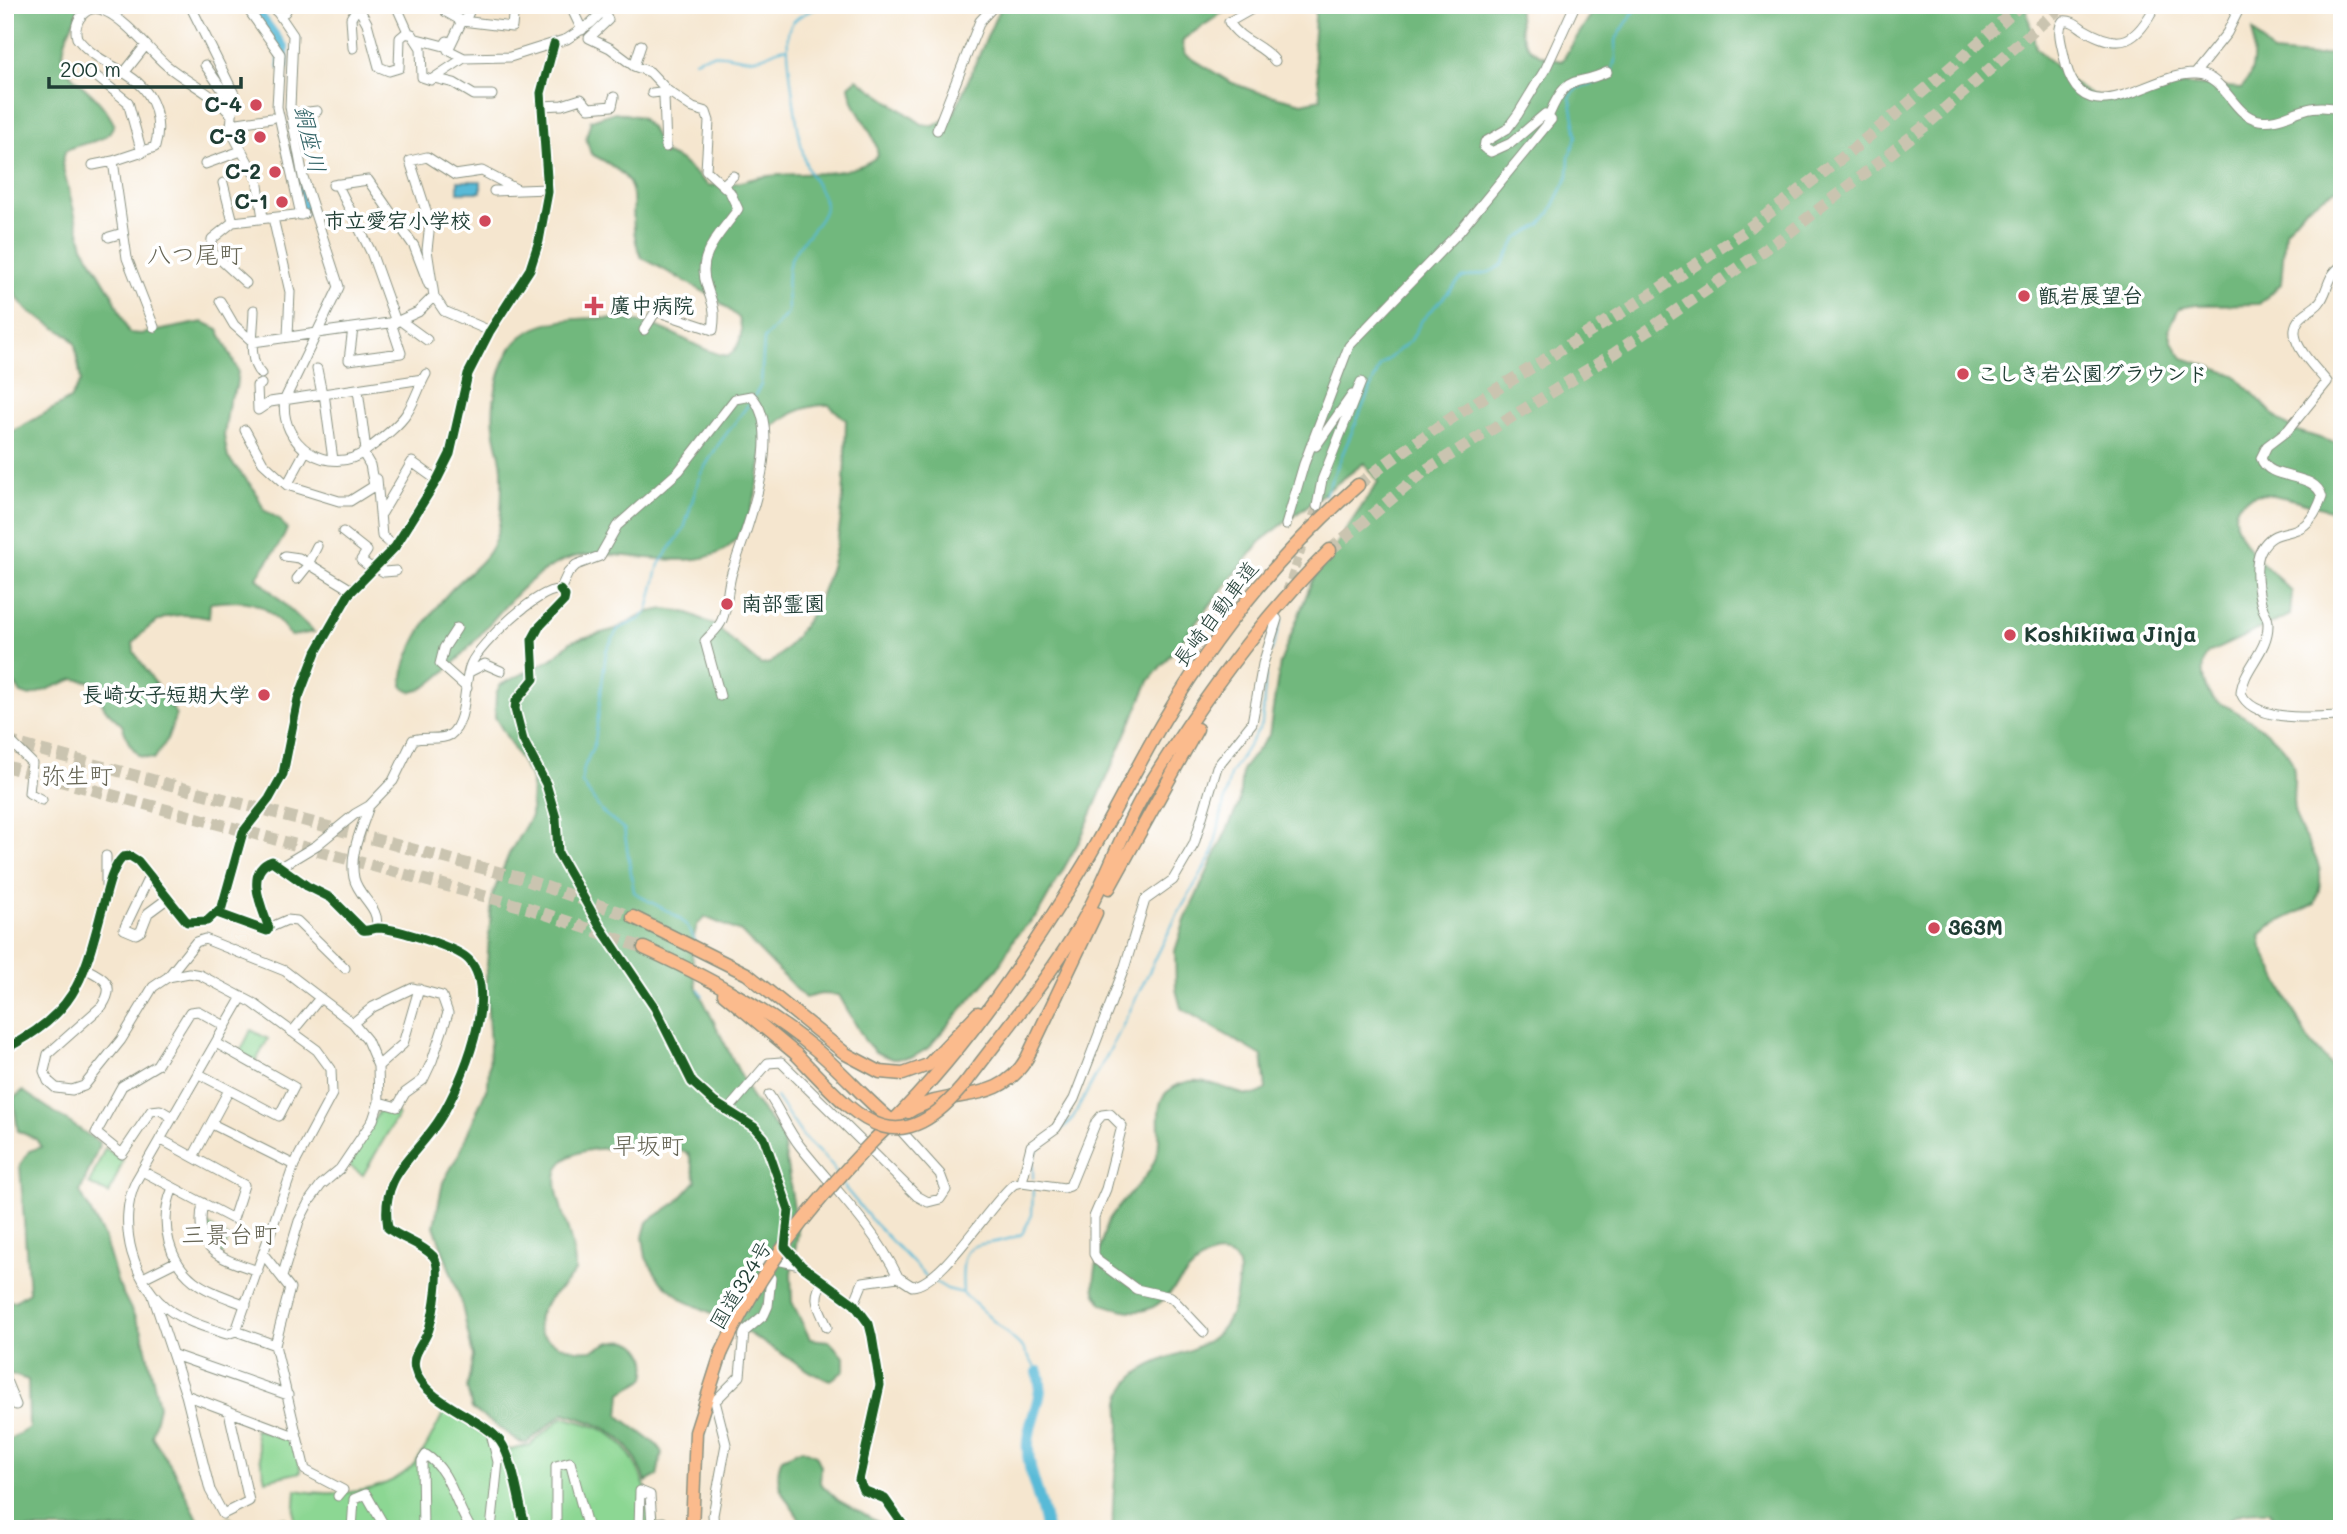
<svg xmlns="http://www.w3.org/2000/svg" width="2347" height="1534" font-family="Mali,'Klee One',sans-serif">
	<rect width="100%" height="100%" fill="#fff"/>
	<filter id="ink" filterUnits="userSpaceOnUse"><feTurbulence type="fractalNoise" baseFrequency=".0143" numOctaves="2"/><feDisplacementMap in="SourceGraphic" scale="14" xChannelSelector="R" yChannelSelector="G"/><feConvolveMatrix kernelMatrix="1 2 1 2 8 2 1 2 1" color-interpolation-filters="sRGB"/></filter>
	<filter id="wash" filterUnits="userSpaceOnUse"><feTurbulence type="fractalNoise" baseFrequency=".00686" numOctaves="4" result="noise"/><feDisplacementMap in="SourceGraphic" scale="28" xChannelSelector="R" yChannelSelector="G"/><feGaussianBlur stdDeviation="1.57" result="paint"/><feColorMatrix in="noise" values="0 0 0 0 0 0 0 0 0 0 0 0 0 0 0 0 0 1.4 0 .05"/><feComposite in="paint" operator="in"/></filter>
	<g filter="url(#wash)">
		<rect width="100%" height="100%" fill="#f5e6cf"/>
		<!-- green -->
		<path fill="#8cd793" stroke="#568a64" stroke-width="2" d="M251,1030L268,1039L256,1061L240,1052Z
			M381,1108L393,1109L398,1115L363,1175L347,1164Z
			M105,1148L123,1161L109,1194L89,1184Z
			M204,1222L229,1238L222,1255L214,1250Z
			M445,1410L510,1450L530,1445L563,1417C576,1421 593,1424 605,1431C638,1449 648,1495 658,1529H302L294,1520L296,1490C331,1497 384,1494 411,1467C426,1452 435,1428 445,1410Z
			M254,1429L294,1441L301,1472L265,1480Z"/>
		<!-- forest -->
		<path fill="#71b87d" stroke="#487a58" stroke-width="2" d="M5,5H83C34,83 88,71 114,124C106,147 83,139 65,151L62,164L83,246L112,294L129,333L141,334L203,322L218,329L238,371L236,388L229,401L224,436L228,458L255,490L264,510L279,519L287,529C281,547 266,560 257,578L314,632L291,636C266,602 252,598 210,603L209,618C174,611 158,614 133,643L134,652L176,714L167,740L154,759L139,756L129,743L122,725L105,709L93,682L74,679L30,696L21,693L5,671V436L70,399L81,381L75,344L69,336L27,310L16,296L5,270Z
			M1001,5H1234L1185,38L1182,43L1185,54L1230,82L1254,91L1302,103L1321,99L1313,46L1316,5H1519C1518,42 1526,55 1562,61L1597,5H2025L2036,48L2072,82L2094,95L2118,99L2178,84L2241,88C2257,73 2253,52 2253,31L2272,53L2311,56L2342,52V185L2304,209L2285,231L2281,284L2259,304L2196,305L2179,308L2169,329L2172,342L2183,358L2235,375L2279,420L2294,430L2342,445V513C2317,508 2288,495 2262,494C2256,494 2242,499 2238,505C2222,533 2275,574 2292,592L2290,615L2208,653C2199,665 2202,685 2212,698C2216,703 2225,705 2230,708C2251,720 2276,735 2289,756C2300,773 2289,796 2295,814C2306,852 2331,859 2315,904L2270,926L2260,935L2262,948L2307,1038L2342,1078V1529H2276L2270,1511C2248,1511 2233,1510 2220,1529H1113C1111,1494 1118,1461 1120,1427C1121,1413 1117,1402 1124,1390C1152,1340 1226,1370 1237,1289C1239,1277 1241,1268 1234,1258C1198,1239 1177,1297 1151,1308C1135,1315 1118,1309 1103,1304C1100,1300 1096,1295 1095,1291C1091,1280 1104,1228 1110,1218C1125,1195 1153,1178 1158,1149C1162,1133 1153,1104 1167,1092C1208,1059 1239,1112 1266,1089L1262,1056L1181,1008L1176,989L1175,951L1185,920L1239,804L1242,770L1269,735L1280,663L1312,581L1378,482L1364,463L1262,540L1149,681L1080,840L1038,914L1015,937L998,968L928,1048L913,1057L893,1059L875,1052L865,1041L839,995L821,994L805,998L741,932L705,917L697,925L691,948L696,986L752,1098L782,1135L798,1233L791,1273L792,1302L810,1339L829,1341L844,1357V1371L831,1380L816,1375L727,1320L685,1301L661,1282L646,1258L643,1237L647,1222L677,1202L696,1181L689,1154C664,1142 641,1148 614,1148C512,1149 576,1213 575,1271C566,1287 547,1296 540,1313C537,1321 538,1332 545,1337C557,1346 575,1352 591,1350C597,1349 604,1344 611,1342C637,1335 651,1354 645,1378L621,1393L619,1416L658,1446L662,1453L657,1476L646,1482C629,1434 608,1427 564,1413L527,1443H521L472,1409L467,1388L473,1356L461,1301L434,1226L443,1182L459,1154L488,1085L490,1047L486,980L492,896L509,854L531,816L532,780L495,717L496,694L500,685L552,659L572,641L616,629L649,612L665,609L689,613L714,625L761,665L770,663C781,656 788,646 796,636C845,574 844,496 846,420L829,405C803,404 783,417 765,433C761,466 756,527 727,548C689,575 615,546 574,557C517,573 486,638 443,673C433,681 425,690 412,692L402,686C403,653 429,613 452,589C466,574 486,562 494,542C503,524 502,489 502,469C501,455 495,441 494,427C491,402 499,360 517,341C545,311 625,315 660,328C684,337 703,352 728,356C741,347 744,332 739,318L715,298L641,257C619,203 659,187 591,154L586,138L591,120L615,112L640,117L651,128L664,153L680,160L708,185C732,186 734,183 756,178C795,169 844,182 878,156C875,127 853,116 849,86L857,79L922,124L934,126L954,113Z
			M23,1091L100,1143L80,1192L104,1237L118,1284L142,1331L159,1406L152,1436L174,1471L203,1529H5V1442L29,1428L28,1380L10,1374L5,1365V1301H15L29,1292L20,1165L29,1151L41,1147L36,1139L18,1131L13,1098Z
			M802,1449L816,1455L821,1466L820,1483L838,1500L890,1529H802C801,1508 767,1494 782,1458Z
			M284,1517L295,1529H262L261,1523Z
			M230,1518L242,1529H203Z"/>
		<!-- water -->
		<path fill="#58bad7" stroke="#3c7c86" stroke-width="2" d="M458,181H481V192H458Z"/>
		<g fill="none" stroke-linecap="round" stroke-linejoin="round">
			<!-- stream -->
			<path stroke="#58bad7" stroke-width="2" d="M695,60C724,46 736,64 761,57C771,55 775,48 787,48
				M754,397L761,385L764,339L788,313C788,298 786,279 789,265C794,244 825,222 825,206C825,193 811,179 807,167C800,149 783,43 789,29C795,14 811,12 823,5
				M1325,495L1380,366L1411,340L1422,320L1462,278L1490,272L1502,265L1517,239L1540,225L1550,213L1568,177L1569,156L1577,136L1570,96L1577,88L1610,78L1616,57L1615,41L1638,5
				M1271,652L1282,619
				M695,943C688,913 657,909 634,892L624,829L602,812L582,783L583,770L595,742L606,651L618,629L640,619L648,610L659,564L684,529L700,475L718,445L751,401
				M699,989L703,996
				M776,1097L804,1138L832,1165L837,1175
				M1033,1178V1160L1038,1149L1071,1121L1117,1037L1174,921L1213,853L1230,775L1262,724L1266,670
				M841,1183L874,1223L926,1276
				M934,1281L947,1289L963,1293L1023,1348L1038,1372
				M963,1293C958,1226 980,1254 1022,1234L1032,1215L1033,1188"/>
			<!-- river -->
			<path stroke="#58bad7" stroke-width="12" d="M251,5L283,48V65
				M297,179L304,209
				M1038,1372C1046,1395 1029,1419 1028,1442C1026,1473 1043,1499 1046,1529"/>
		</g>
	</g>
	<g filter="url(#ink)">
		<g fill="none" stroke-linecap="round" stroke-linejoin="round">
			<!-- minor-tunnel -->
			<path stroke="#cac4b0" stroke-width="9" stroke-dasharray="9 4.5" stroke-linecap="butt" d="M1286,593L1317,506"/>
			<!-- highway-tunnel -->
			<path stroke="#cac4b0" stroke-width="12" stroke-dasharray="12 6" stroke-linecap="butt" d="M1358,485C1458,406 1571,347 1677,277C1799,197 1913,104 2020,5
				M1330,550L1426,470L1615,353L1786,235L1925,126L2063,5
				M6,741L520,878L633,917
				M5,766L528,908L644,948"/>
			<defs>
				<path id="minor" d="M190,5L234,94L232,115
					M245,5L280,54L277,107L301,215
					M269,5L278,13L285,12L289,5
					M357,5L367,23L379,67L389,71L399,68L400,38L406,33L412,34L421,48L422,77L431,80L464,58L510,57L567,39L591,23L609,5
					M396,5L409,34
					M570,5L582,30
					M1259,5L1229,22C1240,41 1262,44 1275,61
					M2156,5C2136,42 2122,52 2083,29C2076,24 2072,20 2063,21C2056,30 2062,45 2064,56C2080,143 2151,71 2196,74C2226,75 2232,116 2259,120C2288,125 2301,98 2342,110
					M604,11L608,20L589,38L610,48L634,66L650,72L668,91L693,108L706,112L709,121L706,170L730,192L738,209C721,234 695,254 707,287C713,306 716,309 713,330L656,311L644,330
					M446,12L462,21L512,27L514,5
					M278,13L293,35L290,107L303,177L339,287L285,399C278,444 329,479 367,450C380,440 399,426 407,413C415,401 419,386 426,374
					M462,21L448,50L464,58
					M465,21L472,5
					M417,39L444,46L447,41
					M353,48L351,18L358,7
					M205,65L233,105
					M634,66L641,45
					M92,73L128,102L142,153
					M124,73L146,45
					M2195,73L2227,33L2241,5
					M434,78L454,83L474,95H492
					M652,93L668,91
					M541,106L562,105L581,99L589,108L612,106L614,97
					M291,114L317,111
					M1549,115C1568,71 1573,88 1607,72
					M231,124L272,118
					M937,130L980,21L995,5
					M666,147L664,97L669,92
					M205,164L241,151
					M93,165L113,161
					M223,183L233,222
					M337,184L371,252L396,322
					M333,185L368,180L414,246L429,285
					M723,185L733,176
					M494,191L548,189
					M273,218L290,292L288,336
					M109,237L123,233
					M2342,266C2326,276 2329,291 2319,303C2313,310 2303,313 2298,321C2285,341 2316,368 2327,382L2288,430L2267,446L2261,458C2269,483 2315,470 2322,497C2304,549 2277,519 2261,550C2253,565 2258,594 2263,609C2265,614 2268,617 2268,623C2269,651 2243,668 2241,693C2253,723 2315,717 2342,716
					M246,283L211,251L212,239L233,222L304,214
					M434,296L427,250L430,223L410,161L427,157L455,175L482,171L518,190
					M220,301L234,325L253,342L396,322L418,312L434,296L444,311L490,331
					M254,310C254,328 247,361 261,374
					M401,321L427,340
					M154,327L127,258L113,161L155,147C159,134 159,123 155,109C142,68 101,70 77,38C72,21 87,2 105,11C126,20 149,50 166,65C188,83 212,93 232,115L231,131L257,179L263,218
					M353,328L349,360L401,353L391,323
					M317,369L322,394
					M358,390L366,450
					M324,393L333,460
					M258,410L270,402L423,379
					M258,410L257,386L261,384
					M245,430L263,463L287,485L339,501H350L374,486L370,465L363,453
					M1316,446L1352,395
					M377,479L382,536L395,547
					M287,485L305,452
					M1317,506L1322,480L1361,382
					M382,513L412,462L437,480
					M1286,525L1304,464L1349,346L1459,232L1551,120L1545,114L1511,143L1491,152L1484,148L1485,142L1507,129L1518,114L1546,68L1575,5
					M343,532L367,551L361,560L371,568
					M285,556L299,558L352,590
					M308,564L317,546
					M373,566L384,572L396,571
					M297,579L309,564
					M560,590L565,596L564,601L539,627L532,640L534,679L516,701L515,709L523,740L546,784L556,818L558,853L599,925L655,1008L692,1082L714,1102L754,1127L764,1138L789,1210L785,1247L802,1266L854,1304L869,1324L872,1336L880,1385L859,1480L863,1490L885,1499L906,1529
					M560,590L568,573L576,565L600,556L617,526L679,471L735,399L751,396C786,431 746,531 732,572C727,588 728,605 722,620C719,628 710,635 705,641L720,696
					M457,628L444,648L440,664L467,688
					M469,672L485,664L501,671
					M5,736L32,763L29,793L42,800
					M369,806C362,829 349,852 354,878C358,897 381,908 376,927
					M106,856V885
					M282,866L317,845L355,814L369,806L393,781L413,740C424,736 440,741 450,735C468,722 463,682 471,664C480,644 539,587 560,590
					M149,877L124,929L136,934L141,931L148,913L167,899
					M217,913L267,931L269,928C263,910 243,871 272,861L307,886L331,898L363,930C369,931 373,928 378,928C397,929 457,947 469,960C500,994 461,1084 441,1117C416,1158 379,1173 388,1228C401,1239 421,1243 433,1256C443,1266 433,1315 429,1329C425,1342 411,1354 415,1369C422,1401 483,1418 500,1441C514,1460 519,1505 526,1529
					M269,928L287,920L297,921L345,968
					M86,969C105,978 116,985 102,1006L48,1054L44,1071L48,1081L56,1088L72,1090L84,1086L121,1040L153,987L168,977L189,973L200,975L253,1003L317,1050L331,1069L332,1094L294,1165L236,1331L227,1334C209,1328 189,1323 172,1312C133,1286 116,1223 136,1181L242,997
					M168,977L196,942L205,939L285,971L353,1023L367,1040L378,1066L379,1102L373,1120L340,1169L321,1185L310,1200L299,1221L282,1277
					M353,1023L373,1007L413,988L442,996L448,1013L432,1061L423,1080L405,1093L397,1107L379,1102
					M292,1032L320,998
					M5,1049C80,1011 84,975 104,902C108,887 112,868 123,857L130,856L138,861L187,922L207,921L222,907L243,832L269,799L283,774L298,699L316,652L349,594L395,547L437,480L450,454L468,374L490,331L530,269L539,241L548,192L541,93L554,44
					M378,1066L403,1044L419,989
					M199,1074L279,1116L294,1087L216,1043
					M769,1095C780,1111 788,1131 800,1146C834,1189 874,1227 898,1277
					M728,1110L768,1063L781,1062L917,1196L928,1202L940,1199L946,1190L940,1174L896,1125
					M172,1117L160,1110L151,1111L122,1154L96,1133L122,1086L157,1065L190,1012L198,1011L225,1026
					M212,1124L294,1165
					M193,1157L229,1090
					M142,1171L233,1219L244,1185L160,1139
					M1022,1182L1031,1146L1056,1128L1074,1099L1125,966L1145,900L1173,880L1194,844L1217,767L1252,723L1263,664L1277,619
					M173,1188C165,1206 164,1223 169,1242C181,1284 208,1290 246,1305
					M203,1203C193,1251 219,1258 258,1271
					M264,1255L290,1288L275,1345
					M143,1278L175,1262
					M823,1282C810,1299 821,1310 827,1327
					M153,1296L186,1395L210,1490L223,1514L249,1501L229,1412
					M854,1304L863,1282L898,1277L912,1286C942,1285 990,1203 1014,1184L1022,1182L1064,1188L1070,1186L1096,1122L1102,1115L1110,1114L1122,1126L1106,1189L1094,1217V1254L1098,1261L1136,1289L1171,1297L1204,1332
					M236,1331L275,1345L305,1470L343,1490L338,1496
					M174,1355L288,1395
					M5,1378L16,1405
					M186,1395L297,1437
					M352,1529L354,1499L366,1494L386,1529
					M423,1529L422,1461L426,1455C451,1471 455,1505 471,1529
					M491,1529L498,1462L492,1438
					M556,1529V1466L570,1462L588,1529
					M639,1529L640,1491L650,1495L652,1523L663,1522L665,1529
					M714,1529L713,1515L726,1444L715,1401L740,1376L744,1332L764,1315L768,1306L771,1278L762,1262L772,1259L800,1265"/>
				<path id="highway" d="M1109,888L1197,729
					M633,917L747,974L846,1054L880,1072L903,1074L928,1065L978,1013
					M644,948C705,976 762,1006 815,1049C842,1071 865,1099 893,1122
					M724,994L796,1054
					M967,1081C1006,1029 1049,978 1082,922C1106,881 1120,835 1144,794C1197,707 1258,622 1330,550
					M908,1112C951,1086 998,1108 1027,1058L1096,913
					M874,1140C958,1060 1022,966 1082,868C1111,820 1135,769 1164,720C1216,632 1282,552 1358,485
					M692,1529L696,1432L721,1354"/>
			</defs>
			<!-- minor casing -->
			<use href="#minor" stroke="#8a9282" stroke-width="11"/>
			<!-- highway casing -->
			<use href="#highway" stroke="#8a9282" stroke-width="15"/>
			<!-- minor -->
			<use href="#minor" stroke="#fff" stroke-width="9"/>
			<!-- highway -->
			<use href="#highway" stroke="#fbbb8d" stroke-width="12"/>
			<defs>
				<path id="highway-bridge" d="M796,1054C857,1117 895,1170 967,1081
					M721,1354C758,1272 812,1204 874,1140"/>
			</defs>
			<!-- highway-bridge casing -->
			<use href="#highway-bridge" stroke="#8a9282" stroke-width="15" stroke-linecap="butt"/>
			<!-- highway-bridge -->
			<use href="#highway-bridge" stroke="#fbbb8d" stroke-width="12"/>
			<defs>
				<path id="cycleway" d="M560,590L565,596L564,601L539,627L532,640L534,679L516,701L515,709L523,740L546,784L556,818L558,853L599,925L655,1008L692,1082L714,1102L754,1127L764,1138L789,1210L785,1247L802,1266L854,1304L869,1324L872,1336L880,1385L859,1480L863,1490L885,1499L906,1529
					M217,913L267,931L269,928C263,910 243,871 272,861L307,886L331,898L363,930C369,931 373,928 378,928C397,929 457,947 469,960C500,994 461,1084 441,1117C416,1158 379,1173 388,1228C401,1239 421,1243 433,1256C443,1266 433,1315 429,1329C425,1342 411,1354 415,1369C422,1401 483,1418 500,1441C514,1460 519,1505 526,1529
					M5,1049C80,1011 84,975 104,902C108,887 112,868 123,857L130,856L138,861L187,922L207,921L222,907L243,832L269,799L283,774L298,699L316,652L349,594L395,547L437,480L450,454L468,374L490,331L530,269L539,241L548,192L541,93L554,44"/>
			</defs>
			<!-- cycleway casing -->
			<use href="#cycleway" stroke="#fff" stroke-width="13"/>
			<!-- cycleway -->
			<use href="#cycleway" stroke="#1b5e20" stroke-width="9"/>
		</g>
	</g>
	<!-- markers -->
	<g fill="#d1495b" stroke="#fff" stroke-width="2.5">
		<circle cx="256" cy="105" r="7"/>
		<circle cx="260" cy="137" r="7"/>
		<circle cx="275" cy="172" r="7"/>
		<circle cx="282" cy="202" r="7"/>
		<circle cx="485" cy="221" r="7"/>
		<circle cx="2024" cy="296" r="7"/>
		<path d="M590.5 295.5h7v7h7v7h-7v7h-7v-7h-7v-7h7z"/>
		<circle cx="1963" cy="374" r="7"/>
		<circle cx="727" cy="604" r="7"/>
		<circle cx="2010" cy="635" r="7"/>
		<circle cx="264" cy="695" r="7"/>
		<circle cx="1934" cy="928" r="7"/>
	</g>
	<g text-anchor="middle" stroke-width="7" stroke-linejoin="round" paint-order="stroke">
		<!-- poi labels -->
		<g font-size="21" font-weight="bold" fill="#1f3d34" stroke="#fff" text-anchor="end">
			<text x="242" y="112">C-4</text>
			<text x="246" y="144">C-3</text>
			<text x="261" y="179">C-2</text>
			<text x="268" y="209">C-1</text>
			<text x="471" y="228">市立愛宕小学校</text>
			<text x="2038" y="303" text-anchor="start">甑岩展望台</text>
			<text x="610" y="313" text-anchor="start">廣中病院</text>
			<text x="1977" y="381" text-anchor="start">こしき岩公園グラウンド</text>
			<text x="741" y="611" text-anchor="start">南部霊園</text>
			<text x="2024" y="642" text-anchor="start">Koshikiiwa Jinja</text>
			<text x="250" y="702">長崎女子短期大学</text>
			<text x="1948" y="935" text-anchor="start">363M</text>
		</g>
		<!-- street labels -->
		<g font-size="21" fill="#1f3d34" stroke="#fff">
			<text transform="translate(1216 614) rotate(-53)" y="7">長崎自動車道</text>
			<text transform="translate(741 1285) rotate(-59)" y="7">国道324号</text>
		</g>
		<!-- water labels -->
		<g font-size="23" font-style="italic" fill="#306265" stroke="#fff">
			<text transform="translate(310 139) rotate(77)" y="8">銅座川</text>
		</g>
		<!-- quarter labels -->
		<g font-size="24" fill="#676655" stroke="#fff">
			<text x="195" y="263">八つ尾町</text>
			<text x="77" y="784">弥生町</text>
			<text x="648" y="1154">早坂町</text>
			<text x="229" y="1243">三景台町</text>
		</g>
	</g>
	<!-- margin -->
	<rect width="2347" height="1534" fill="none" stroke="#fff" stroke-width="28"/>
	<!-- scale -->
	<path d="M49 77v10h192v-10" fill="none" stroke="#1f3d34" stroke-width="3.5"/>
	<text x="60" y="77" font-size="21" fill="#1f3d34" stroke="#ffffff" stroke-width="5" paint-order="stroke">200 m</text>
</svg>
